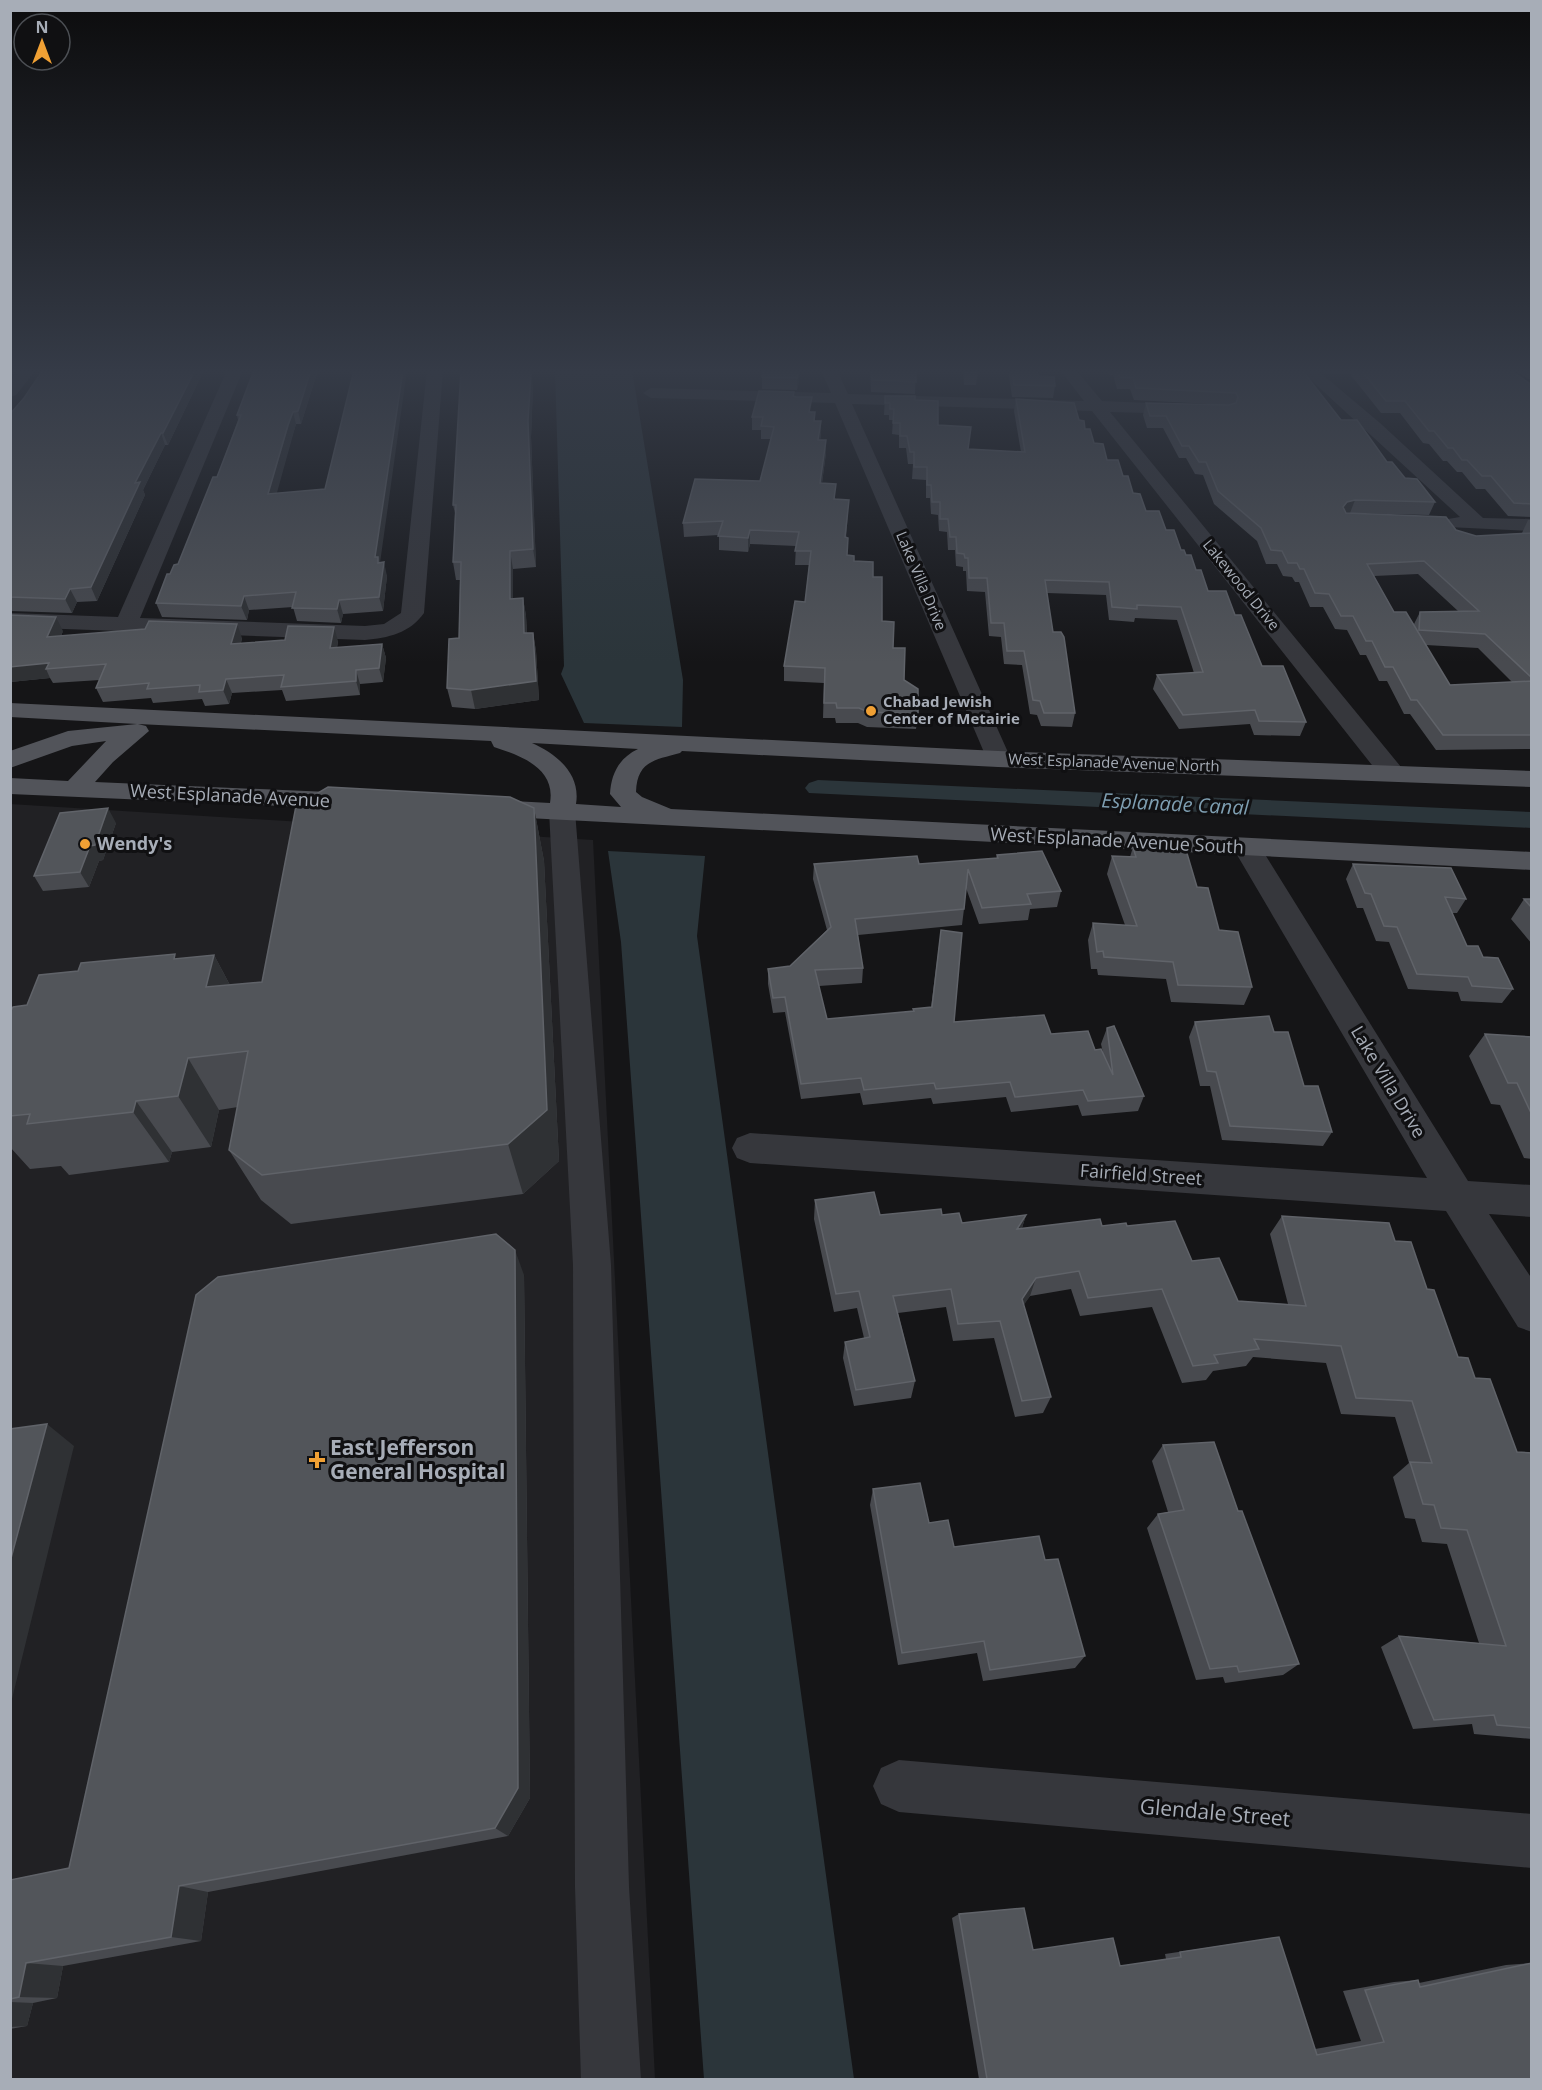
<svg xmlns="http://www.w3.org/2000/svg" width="1542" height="2090" font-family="'Open Sans',sans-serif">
	<rect width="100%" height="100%" fill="#151517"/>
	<!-- built -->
	<path fill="#212124" d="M10,804L593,840L655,2079H11Z"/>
	<!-- water -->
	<path fill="#2b353a" d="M555,370H632L683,680L682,727L584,723L561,674L564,666Z
		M608,851L705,856L697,936L854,2079H704L621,942Z"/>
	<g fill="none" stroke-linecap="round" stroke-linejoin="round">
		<!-- canal -->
		<path fill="#2b353a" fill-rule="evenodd" d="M818,780L1532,812V828L809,793L805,788L809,783Z"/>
		<!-- minor -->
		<path fill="#36373c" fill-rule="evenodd" d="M20,370H36L16,395L10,397V381Z
			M227,370H243L140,618L365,626L384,624L401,613L427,370H443L424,613C410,633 388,638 365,640L10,627V613L118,617Z
			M821,370H837L848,394L1084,401L1060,370H1076L1102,401L1196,405L1198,409L1196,413L1190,414L1110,412L1401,767L1405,773L1401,779L1392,781L1383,779L1092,411L852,404L1011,759L1007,764L998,767L989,764L835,403L651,398L643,393L651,388L831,393Z
			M1300,370H1317L1380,423L1483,518L1532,519V531L1448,527L1445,523L1448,519L1460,517Z
			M562,803L572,805L575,811L611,1265L629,1887L641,2080H581L575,1887L573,1265L549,811L552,805Z
			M1247,839L1257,842L1261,848L1468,1181L1532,1185V1217L1489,1214L1532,1279V1332L1518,1327L1446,1211L750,1163L737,1158L732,1148L737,1138L750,1133L1427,1178L1233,848L1237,842Z
			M899,1760L1532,1814V1868L899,1812L881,1804L873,1786L881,1768Z"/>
		<!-- major -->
		<path fill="#52545a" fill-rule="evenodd" d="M10,703L998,751L1532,771V787L998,767L682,751L680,753C655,760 637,761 636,792L642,797L671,809L1532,852V870L491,816L481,814L478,808L481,802L491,800L550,803C556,768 521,756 494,747L491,741L138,724L146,726L149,731L113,762L95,782L352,793L361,795L365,801L361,807L352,809L10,794V778L68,781L106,741L72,746L10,768V751L68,731L137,724L10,717ZM532,743L638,749C619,758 611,774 610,794L621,807L576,804C581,774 557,754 532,743Z"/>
	</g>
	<!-- wall -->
	<path fill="#484a4f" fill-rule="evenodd" d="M43,370H204L168,445H165L143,490L145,495L97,601L77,602L72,613L10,611V414L24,398Z
		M254,370H318L301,424H296L292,437L276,493L380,563L387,576L383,611L343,614L341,623L297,621L293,607L249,610L247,620L162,617L156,603L170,574L178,564L217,477L238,420L237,415Z
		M461,370H511V372L533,386L531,437L536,567L513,569V598H523L526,616L527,633H533L536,651L539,700L475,709L452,707L447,688L459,638L460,580H456L453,562L455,513L453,505Z
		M799,370V381L797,390L762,389V377Z
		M870,370H916L915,394L871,392Z
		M963,370H978L976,385H964Z
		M1010,370H1037L1038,376L1055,386L1053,398L1012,397L1009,376Z
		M1108,370H1302L1341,420L1405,478L1435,502L1429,515L1348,513L1456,530L1476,536L1522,533L1528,520H1532V749L1436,750L1410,714H1404L1387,681H1379L1366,655H1360L1347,630L1335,629L1323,607H1310L1299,582H1295L1292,577L1283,576L1277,564H1266L1257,541L1214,504L1203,475L1195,474L1186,458H1179L1163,428H1147L1143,415L1146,403L1230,405L1134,400L1130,389H1117L1113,375H1109ZM1418,574L1458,611L1420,612L1414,624L1394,612L1374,576ZM1426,645L1478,648L1512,682L1450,685Z
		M1320,370H1510L1532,385V517L1508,516L1485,489H1476L1462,472H1457L1447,461H1443L1429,444L1423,443L1400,413H1381L1350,374L1325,373Z
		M1514,370H1532V381Z
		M794,392V396L811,412H815V421L821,434L820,440H826V453L822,483L848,513L846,538L847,555L873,577L882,621L893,648L904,680L918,714L916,729L867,727L858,723H836L835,718H823L824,683L784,681V666L805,602L809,565H795L796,546L750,544L748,552L719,550V535L684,537L683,523L760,481L771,439H761V430H752V417Z
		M885,396L915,400L938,425L968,449L1021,452L1014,411L1016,399L1079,420L1094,443L1107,460L1123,476L1133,493L1146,511L1166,530L1181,550L1186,555L1196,570L1208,591L1235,615L1262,666L1306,722L1300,736L1254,735L1250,724L1179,729L1153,689L1157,675L1194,673L1177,620L1135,618L1134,622L1109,620L1106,595L1047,593L1053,632L1075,713L1072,727L1041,726L1037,715L1030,714L1022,665L1004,664L1001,637L989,636L985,592L967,591L966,571H963V567L956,566L955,550H948L947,532L939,531L938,515L931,514L930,498H926V480L912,479L913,464H908L906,448H899V435L892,434L893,420H889V415H884Z
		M63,631L61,636L242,638L241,643L338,641L337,648L382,644L386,658L383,682L360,684V695L286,701L282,690L232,693L229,704L205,706L202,699L153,703L151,698L103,702L96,688L100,680L53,683L50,678L10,682Z
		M534,808L544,861L559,1161L523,1194L291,1224L261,1200L229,1150L238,1107L219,1110L211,1147L172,1152L169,1162L69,1175L61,1166L30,1169L10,1147V1012L27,1005L178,959L214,955L230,985L262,982Z
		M116,823L103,860L99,861L89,887L43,891L34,876Z
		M1133,847L1197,887L1219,930L1252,987L1244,1005L1171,1002L1166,979L1098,975L1097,969H1091L1088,940L1093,923L1125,925L1107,874L1112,856L1130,857Z
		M997,855L1061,891L1057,907L1030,909L1028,920L979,924L966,888L964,909L962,925L858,935L863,968L862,983L819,986L827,1019L913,1012V1009L931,1007L941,930L954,1022L1051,1034L1103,1053L1101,1044L1107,1028L1144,1096L1138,1111L1082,1116L1078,1105L1011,1112L1006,1097L933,1104L931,1098L863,1105L860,1093L801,1099L785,1012L773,1013L768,984V969L790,966L827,930L813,879L814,864H919L996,859Z
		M1353,864L1466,899L1457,913H1452L1467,946L1483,957L1513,989L1502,1003L1461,1001L1458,992L1408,989L1389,942L1376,941L1363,908H1357L1346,879Z
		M1524,899L1532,908V944L1511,919Z
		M1195,1022L1274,1032L1304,1086L1332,1132L1323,1146L1222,1140L1210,1086H1200L1189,1037Z
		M1485,1034L1532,1037V1159L1524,1158L1500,1105L1491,1104L1469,1056Z
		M815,1200L880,1215H942L962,1223L1026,1215L1022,1228L1102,1226H1127L1192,1261L1238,1301L1288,1304L1270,1234L1282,1216L1395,1241L1427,1289L1458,1357L1475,1378L1517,1452L1532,1453V1739L1474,1734L1472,1724L1413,1729L1381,1647L1399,1636L1479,1643L1447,1544L1422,1542L1415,1519L1405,1518L1393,1477L1409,1463L1395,1417L1341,1414L1326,1363L1253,1357L1246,1366L1213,1371L1206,1380L1182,1383L1152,1307L1080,1316L1071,1289L1030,1296L1023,1305L1051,1397L1043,1413L1015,1417L994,1338L953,1341L946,1307L898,1313L915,1381L911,1398L854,1406L843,1358L845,1342L864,1338L857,1308L834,1312L814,1219Z
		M524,1275L530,1798L508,1836L208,1892L201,1941L63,1966L57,1998L33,2003L27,2026L10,2029V1880L69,1868Z
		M1163,1445L1238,1511L1299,1664L1283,1675L1225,1683L1223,1677L1196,1680L1147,1528L1158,1514L1168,1512L1152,1461Z
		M873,1489L929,1523L954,1547L1045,1560L1085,1656L1075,1668L983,1681L977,1653L898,1665L870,1505Z
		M959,1914L1033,1950L1120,1966L1166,1959L1165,1954L1279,1937L1315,2049L1361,2041L1343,1991L1394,1982L1418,1980L1419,1983L1506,1965L1532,1963V2079H979L952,1918Z"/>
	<!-- shaded-wall -->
	<path fill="#2f3134" d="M195,370H204L168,445L163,433Z
		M311,370H318L301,424L298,411Z
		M403,370H407L380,563L382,571L375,557Z
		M799,370V381L797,390V378Z
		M531,371L533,386L531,437L536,567L533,549L528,421Z
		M293,412L296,424L273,507L268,494Z
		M821,421V434L818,453V440Z
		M161,433L165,445L143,490L145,495L97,601L91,587L135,483Z
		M826,440V453L820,497V483Z
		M1355,500L1350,513L1342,515L1343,507L1347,502Z
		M750,530V544L748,552V538Z
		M510,551L513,569V617L510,599Z
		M384,562L387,576L383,611L379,597Z
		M70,589L77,602L72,613L65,599Z
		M244,596L249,610L247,620L241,606Z
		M523,598L526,616L528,652L524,633Z
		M339,600L343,614L341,623L337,609Z
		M56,617L63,631L54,651L47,637Z
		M237,624L242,638L237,658L231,644Z
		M334,627L338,641L334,662L330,648Z
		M533,633L536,651L539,700L475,709L471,690Z
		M382,644L386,658L383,682L379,668Z
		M49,663L46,669L50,678L10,682V667Z
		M356,670L360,684V695L356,681Z
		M226,679L232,693L229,704L223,690Z
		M108,808L116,823L103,860L99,861L89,887L80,872L90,846Z
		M534,808L544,861L559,1161L523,1194L508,1144Z
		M214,955L242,1008L206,987Z
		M188,1058L219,1110L211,1147L178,1096Z
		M136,1101L172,1152L169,1162L133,1112Z
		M1026,1215L1020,1234L1017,1229Z
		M515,1250L524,1275L530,1798L508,1836L495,1828Z
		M1036,1278L1030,1296L1016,1317L1022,1299Z
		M47,1424L74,1446L10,1707V1562Z
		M179,1886L208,1892L201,1941L171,1937Z
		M26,1963L63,1966L57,1998L19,1997Z
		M10,2002L33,2003L27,2026L10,2027Z"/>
	<!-- building -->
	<path fill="#52555a" stroke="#606369" stroke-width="1.5" d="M43,370H195L163,433H161L135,483L140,482L91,587L70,589L65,599L10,597V414L24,398Z
		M254,370H311L298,411L293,412L288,425L268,494L325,489L354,370H403L375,557H378V563L384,562L379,597L339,600L337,609L292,608L296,592L244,596L241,606L156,603L167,574H170L174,565L178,564L213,477H217L241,415H237Z
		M461,370H509V372L531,371L528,421L533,549L510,551V599L523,598L524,633H533L536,681L471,690L447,688L449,639L459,638L461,562H453L456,505H453Z
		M764,370H799L797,378L762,377Z
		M871,370H916V382L872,380Z
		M965,370H978L977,373H965Z
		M1012,370H1037L1038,376L1054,377L1055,386L1014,385Z
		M1117,370H1302L1341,420H1357L1387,462H1392L1405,478L1417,479L1435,502L1355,500L1347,502L1343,507L1346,513L1446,517L1456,530L1476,536L1532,533V678L1485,634L1419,630L1420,612L1479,611L1424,561L1367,564L1394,612H1406L1450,685L1532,681V735H1443L1417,700H1411L1393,667H1385L1372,641H1366L1353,616H1341L1329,594L1315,593L1304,569H1300L1297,563H1288L1282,551L1271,550L1261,528L1218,491L1206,462H1199L1189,446H1182L1166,416H1150L1146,403L1229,405L1236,403L1238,397L1236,393L1136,388L1133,378L1120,377Z
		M1361,370H1510L1532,385V504L1514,503L1491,476H1482L1467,460H1462L1453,448H1448L1434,431H1429L1405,401H1386Z
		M759,391L794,392L793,396L796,397H812L809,412H815L814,421H821L818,440H826L820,483L836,484L834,499L849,500L845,537L848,538L847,555L854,556V561L873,562V577H882V621L894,622L893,648H905L904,680L918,689V714L868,712L859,708H837L836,703H824L825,668L784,666L795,601L805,602L811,551H795L799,532L750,530L748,538L718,536L723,521L683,523L695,479L760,481L774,427L761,426L763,417H752Z
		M885,396H915V400L938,401V425L971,427L968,449L1025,452L1016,399L1074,403L1079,420L1084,421L1085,429H1090L1094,443L1103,444L1107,460H1118L1123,476H1128L1133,493L1140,494L1146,511H1159L1166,530H1174L1181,550H1184L1186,555H1191L1196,570H1201L1208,591H1226L1235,615H1241L1262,666H1283L1306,722L1259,721L1255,710L1183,715L1157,675L1203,672L1181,607L1137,605V609L1112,607L1109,582L1045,580L1053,632H1061L1064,637L1075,713H1044L1040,701L1033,700L1024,651H1007L1004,623H991L987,578H969L968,558H965L964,554L957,553L956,537H950L948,519H940V502H932L931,485H927V467H914V452H910L907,436H900V423H893L894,409H890V403H885Z
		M10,615L56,617L47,637L145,629L149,621L237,624L231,644L285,640L288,626L334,627L330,648L382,644L379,668L356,670V681L281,687L284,675L226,679L223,690L199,692L200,685L147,689L149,683L96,688L106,664L46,669L49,663L10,667Z
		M328,787L510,797L534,808L547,1110L508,1144L262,1175L229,1150L248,1051L188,1058L178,1096L136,1101L133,1112L27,1124L30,1114L10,1116V1012L13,1007L27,1005L39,975L78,971L81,963L175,954L174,959L214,955L206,987L262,982L296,806Z
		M108,808L95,845L90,846L80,872L34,876L60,813Z
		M1133,847L1186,850L1197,887L1208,888L1219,930L1238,932L1252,987L1178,985L1173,962L1104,957L1103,951L1097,952L1093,923L1137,926L1112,856L1136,857Z
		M1042,851L1061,891L1027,894L1031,904L982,908L968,869L964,909L855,919L863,968L815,970L827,1019L914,1011L913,1009L932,1007L941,930L962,933L954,1022L1044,1015L1051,1034L1088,1031L1095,1050L1101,1049L1113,1075L1107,1028L1114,1026L1144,1096L1088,1101L1083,1090L1015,1097L1010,1082L936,1089L934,1083L864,1090L861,1078L801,1084L785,997L773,998L768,969L790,966L831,927L814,864L917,856L919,864L998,858L997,855Z
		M1353,864L1451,868L1466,899L1445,897L1467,946H1478L1483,957L1498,958L1513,989L1472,986L1468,977L1417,974L1397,927L1384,926L1371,894L1365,893Z
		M1524,899H1532V908Z
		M1269,1016L1274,1032H1288L1304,1086H1318L1332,1132L1230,1126L1216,1072L1207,1071L1195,1022Z
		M1485,1034L1532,1037V1115L1517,1083H1508Z
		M874,1192L880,1215L941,1209L942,1215L959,1213L962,1223L1026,1215L1017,1229L1100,1219L1102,1226L1126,1223L1127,1226L1175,1221L1192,1261L1219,1258L1238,1301L1306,1306L1282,1216L1389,1223L1395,1241L1411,1242L1427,1289L1434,1290L1458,1357L1468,1358L1475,1378L1490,1379L1517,1452L1532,1453V1728L1497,1725L1494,1715L1434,1720L1399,1636L1506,1646L1467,1530L1441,1528L1434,1505L1423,1504L1410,1462L1432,1463L1412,1401L1356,1398L1341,1346L1254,1339L1259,1349L1214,1355L1218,1363L1193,1366L1162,1289L1088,1298L1079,1271L1036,1278L1022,1299L1051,1397L1022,1401L1000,1321L958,1324L951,1289L893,1296L915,1381L856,1390L845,1342L870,1337L859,1291L836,1294L815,1200Z
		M496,1234L515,1250L518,1788L495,1828L179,1886L171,1937L26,1963L19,1997L10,1999V1880L69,1868L196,1295L218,1277Z
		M47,1424L10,1562V1429Z
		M1214,1442L1238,1511H1242L1299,1664L1239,1672L1237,1666L1210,1669L1158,1514L1184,1510L1163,1445Z
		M920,1483L929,1523L948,1520L954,1547L1039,1536L1045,1560L1058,1559L1085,1656L990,1670L984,1641L902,1653L873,1489Z
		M1024,1908L1033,1950L1113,1938L1120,1966L1181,1957L1180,1952L1279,1937L1317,2055L1384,2042L1365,1990L1418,1980L1420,1987L1532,1963V2079H987L959,1914Z"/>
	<!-- sky -->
	<linearGradient id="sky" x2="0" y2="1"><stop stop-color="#0c0c0d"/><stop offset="0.56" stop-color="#353b47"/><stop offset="1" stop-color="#353b47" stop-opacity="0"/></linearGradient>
	<rect width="1542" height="663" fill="url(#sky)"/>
	<!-- markers -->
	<g fill="#f0a034" stroke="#101012" stroke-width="2">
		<circle cx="871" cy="711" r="6"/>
		<circle cx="85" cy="844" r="6"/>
		<path d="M314 1451h6v6h6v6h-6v6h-6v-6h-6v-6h6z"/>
	</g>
	<g text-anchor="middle" stroke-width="6" stroke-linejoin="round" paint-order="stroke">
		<!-- far-street labels -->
		<g font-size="15" fill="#a7adb7" stroke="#101012">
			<text transform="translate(921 581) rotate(67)" y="5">Lake Villa Drive</text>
			<text transform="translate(1241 585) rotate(51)" y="5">Lakewood Drive</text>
			<text transform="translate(1114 763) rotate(2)" y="5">West Esplanade Avenue North</text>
		</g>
		<!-- far-poi labels -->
		<g font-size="15" font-weight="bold" fill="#a7adb7" stroke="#101012" text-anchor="start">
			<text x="883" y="707">Chabad Jewish<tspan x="883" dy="17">Center of Metairie</tspan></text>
		</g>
		<!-- street labels -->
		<g font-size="18" fill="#a7adb7" stroke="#101012">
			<text transform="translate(230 796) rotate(3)" y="6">West Esplanade Avenue</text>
			<text transform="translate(1117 841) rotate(3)" y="6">West Esplanade Avenue South</text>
			<text transform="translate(1388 1082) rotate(59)" y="6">Lake Villa Drive</text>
			<text transform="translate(1141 1175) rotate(4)" y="6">Fairfield Street</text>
		</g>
		<!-- poi labels -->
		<g font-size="18" font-weight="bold" fill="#a7adb7" stroke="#101012" text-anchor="start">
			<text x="97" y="850">Wendy's</text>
		</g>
		<!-- water labels -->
		<g font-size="20" font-style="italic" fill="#7e9eb1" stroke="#101012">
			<text transform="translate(1175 804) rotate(3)" y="7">Esplanade Canal</text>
		</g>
		<!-- near-poi labels -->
		<g font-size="21" font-weight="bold" fill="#a7adb7" stroke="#101012" text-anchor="start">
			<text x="330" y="1455">East Jefferson<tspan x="330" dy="24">General Hospital</tspan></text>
		</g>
		<!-- near-street labels -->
		<g font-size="21" fill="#a7adb7" stroke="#101012">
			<text transform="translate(1215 1813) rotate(5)" y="7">Glendale Street</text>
		</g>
	</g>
	<!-- border -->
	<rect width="1542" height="2090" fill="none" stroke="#a7adb7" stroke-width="24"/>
	<!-- north arrow -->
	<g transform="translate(42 42)"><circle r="28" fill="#101012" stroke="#4c4f54" stroke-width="1.5"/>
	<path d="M0-4.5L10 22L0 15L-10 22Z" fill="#f0a034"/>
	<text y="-9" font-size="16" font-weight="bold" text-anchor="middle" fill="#a7adb7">N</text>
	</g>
</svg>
